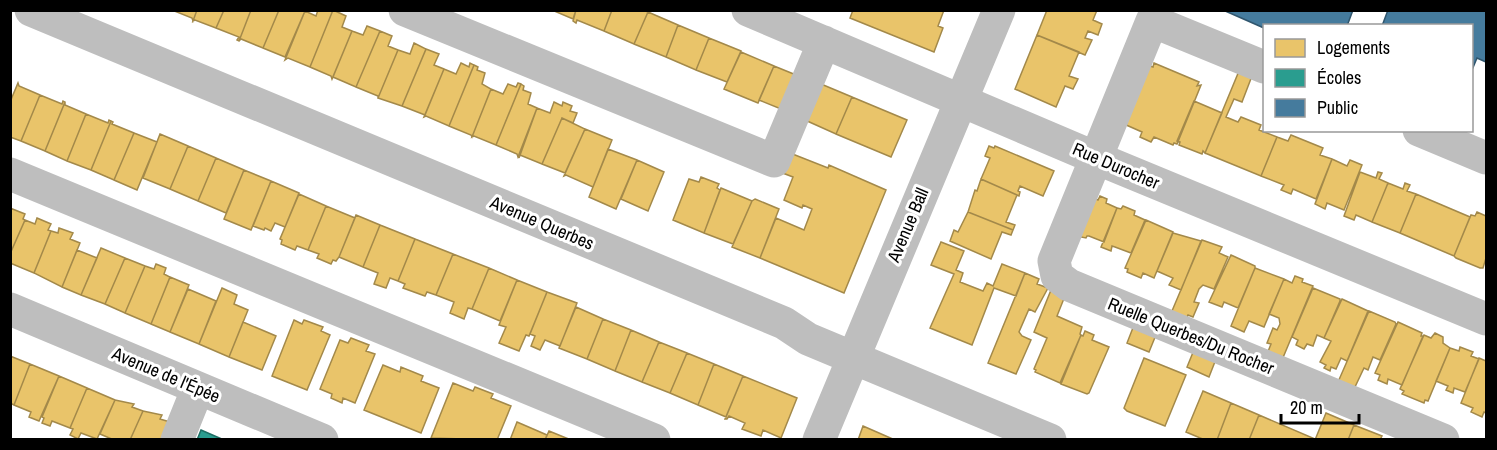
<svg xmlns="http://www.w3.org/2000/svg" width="1497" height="450" font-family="'Archivo Narrow',sans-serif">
	<rect width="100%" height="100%" fill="#fff"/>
	<!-- homes -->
	<path fill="#e9c46a" stroke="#a3894a" stroke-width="1.5" d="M172,10H197L193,21L192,18Z
		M197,10H224L216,28L195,20L193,21Z
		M224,10H251L239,41L237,40L239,37L216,28Z
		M251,10H279L263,48L241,39L239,41Z
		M279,10L305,11L285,57L263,48Z
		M318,10H333L310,67L288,58L285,60L305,11L316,16Z
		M333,10L346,16L342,27L352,31L332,79L331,76L310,67Z
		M552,10H576L573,19Z
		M576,10H612L604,31L577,20L576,23L573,21Z
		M612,10H643L648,12L634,44L604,31Z
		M853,10H944L938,26L943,28L934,52L850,18Z
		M1047,10H1097L1093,20L1102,24L1098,35L1088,31L1085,38L1092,40L1085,55L1037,35Z
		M648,12L678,25L666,57L634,44Z
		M678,25L709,38L696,70L666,57Z
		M367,26L380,31L356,87L333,77L352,31L363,35Z
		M380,31L392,36L388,46L398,50L378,98V96L356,87Z
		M1037,35L1079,52L1069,76L1078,79L1073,89L1065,86L1056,107L1015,89Z
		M709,38L741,51L727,82L696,70Z
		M414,43L426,49L402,106L378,98L398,50L410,54Z
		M426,49L439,54L434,65L444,69L425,115L402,106Z
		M741,52L774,66L758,103L724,89Z
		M461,63L469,67L470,63L474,65L449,126L426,116L424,117L444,69L456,74Z
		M1154,63L1199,82L1197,86L1201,85L1177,144L1174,143L1173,145L1154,137L1151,142L1140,137L1142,132L1124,124L1147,65L1153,67Z
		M474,65L478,67L477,70L485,73L482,84L491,89L472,137L471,135L449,126Z
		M774,66L801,77L786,111L759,100Z
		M1239,71L1252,76L1242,102L1234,99L1226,117L1238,122L1241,117L1261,125L1259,130L1277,137L1261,176L1205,153Z
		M18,83L19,86L40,95L21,141L10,137V102Z
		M518,83L521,84L496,145L474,136L472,137L491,89L503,94L508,84L516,87Z
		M521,84L524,86L523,90L531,93L528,104L537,108L518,157L517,154L496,145Z
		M821,84L852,97L836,134L805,120Z
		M40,95L62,104L63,101L65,102L45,151L21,141Z
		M852,97L907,120L891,157L836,134Z
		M1194,101L1222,113L1205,153L1203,151L1202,154L1179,145L1180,142L1177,141Z
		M65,102V105L86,114L67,161L45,151Z
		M554,102L562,106L563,102L572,106L570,111L577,113L573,123L562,118L542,164L520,155L519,158L537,108L550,113Z
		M86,114L108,123L109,120L111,121L91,170L67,161Z
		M562,118L585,129L565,173L542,164Z
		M111,121L113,122L112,124L134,133L114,180L91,170Z
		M585,129L612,140L593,187L566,175L564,176Z
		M134,133L157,142L137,190L114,180Z
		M160,134L188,146L170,189L143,178Z
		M1291,135L1323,148L1320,155L1332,159L1316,199L1293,189L1291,194L1281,190L1284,185L1261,176L1277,137L1288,141Z
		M188,146L216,158L198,201L170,189Z
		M989,146L994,148L995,146L1054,171L1043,196L1020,186L1018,191L1020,192L1019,196L981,179L990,158L985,156Z
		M608,149L637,160L616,209L589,197Z
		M790,153L828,168L829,165L886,190L844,293L760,258L776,218L804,230L812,209L803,205L802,208L784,200L793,177L780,172Z
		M216,158L244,170L226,213L198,201Z
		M1332,159L1347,166L1350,160L1362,165L1344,210L1327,203L1325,209L1315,204Z
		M637,160L664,172L648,211L621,199Z
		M244,170L271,181L251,230L224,219Z
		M1360,172L1376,178L1378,172L1382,173L1379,179L1388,183L1372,222L1356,215L1354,220L1344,216Z
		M701,177L719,184L717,188L720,190L704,233L673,220L689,179L699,182Z
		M981,179L1017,195L1006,222L1015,225L1013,230L968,212L975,190L977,191Z
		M271,181L299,193L285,227L275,223L271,231L265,228L264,230L253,226Z
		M1388,183L1403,189L1405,183L1410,185L1407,191L1416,194L1400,233L1372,222Z
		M721,188L752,201L733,244L704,233Z
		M299,194L326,206L308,250L297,246L295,250L281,244L282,240L280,239Z
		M1416,194L1470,217L1454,256L1400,233Z
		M1089,196L1098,200L1100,196L1107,199L1106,203L1117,208L1104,242L1089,236H1087L1086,238L1076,236Z
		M755,199L779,209L760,258L732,247L752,201Z
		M326,206L355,218L339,257L336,261L333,260L331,264L317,258L319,254L308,250Z
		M1123,206L1135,211L1134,215L1145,220L1131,253L1115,247L1112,246L1111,251L1101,247L1117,208L1121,209Z
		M10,208L25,214L23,219L25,220L10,254Z
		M968,212L1013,230L1011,235L1002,232L991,259L950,241L954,230L958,232Z
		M1477,212L1486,216V258L1483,268H1480L1456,258L1454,256L1471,215L1475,216Z
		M356,215L380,225L363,267L339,257Z
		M37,218L51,224L48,230L51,231L34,273L10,263V254L25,220L35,224Z
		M1146,220L1173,232L1154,278L1143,273L1141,278L1127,272L1128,269L1125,268Z
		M380,225L415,239L398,281L390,278L386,288L374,284L378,273L363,267Z
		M59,228L73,233L70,239L80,243L62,287L34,273L51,231L58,233Z
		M1173,233L1201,241L1181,290L1169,285L1173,278L1157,271Z
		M415,239L453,254L436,295L427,292L425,296L403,288L405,284L398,281Z
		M1202,240L1222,247L1219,253L1228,257L1214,289L1203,285L1199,289L1194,302L1199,303L1193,317L1188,315L1184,324L1169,318Z
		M941,242L964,251L956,270L963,273L960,282L983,291L987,283L993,286L1002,264L1025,273L1016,296L994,288L972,345L930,328L954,274L931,265Z
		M101,248L125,258L105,304L81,295Z
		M77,250L97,258L81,295L62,287Z
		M453,254L489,268L472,309L468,308L464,319L450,313L454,302L436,295Z
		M1231,255L1255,266V268L1238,308L1224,302L1222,307L1209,302Z
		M125,258L145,266L125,313L105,304Z
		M156,264L166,268L164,274L170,277L151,324L125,313L145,266L154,269Z
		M489,268L517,280L500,321L472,309Z
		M1255,268L1284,279L1264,327L1249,321L1244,332L1231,326Z
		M1025,273L1039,279L1037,284L1048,288L1035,312L1029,309L1019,332L1022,336L1031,340L1016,374L988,363Z
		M1295,276L1303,279L1302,282L1313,286L1282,360L1267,354L1271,344L1267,343L1273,328L1277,330L1280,324L1279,318L1269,314L1284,279L1292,283Z
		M170,277L189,285L170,332L151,324Z
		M517,280L547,292L529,336L526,335L519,351L499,343L506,327L499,325Z
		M222,288L237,295L234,304L248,310L229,357L199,344Z
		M1313,288L1340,299V301L1324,338L1317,335L1313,346L1307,344L1304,349L1296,345L1298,340L1292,337Z
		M188,289L216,301L199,344L170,332Z
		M1051,290L1065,296L1057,316L1082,327L1080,334L1081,335L1060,383L1035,372L1036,370L1034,369L1047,338L1034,332Z
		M547,292L577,303L560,346L545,340L540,350L531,346L535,336L530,334Z
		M1342,299L1368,311L1347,361L1341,358L1336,369L1331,367L1330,371L1324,368L1326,365L1320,362L1331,341L1324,338Z
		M576,307L603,319L587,359L559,348Z
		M1369,311L1395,322L1396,324L1380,360L1373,357L1368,370L1364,368L1354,389L1338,382Z
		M603,319L631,330L615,371L587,359Z
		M294,320L302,324L304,320L323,327L321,331L330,335L307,390L272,376Z
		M1136,320L1158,330L1149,352L1127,343Z
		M243,322L276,336L262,370L229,357Z
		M1398,322L1422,333L1421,336H1423L1402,385L1388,379L1387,384L1378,380L1380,375L1375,373Z
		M631,330L659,342L642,382L615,371Z
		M1085,331L1094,335L1092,340L1109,347L1089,393L1087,394L1061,384L1081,335L1083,336Z
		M1435,333L1443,337V343L1450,348L1428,401L1425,400L1424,403L1402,394L1404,391L1400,389L1424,335L1431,338Z
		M351,338L369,345L366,351L375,354L355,403L343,398L342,403L331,398L332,394L320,389L340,340L348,343Z
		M659,342L687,353L670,393L642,382Z
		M1196,345L1218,354L1209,377L1187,367Z
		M1460,347L1473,352L1471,356L1479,359L1465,392L1454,388L1453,393L1446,390L1448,386L1436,381L1450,348L1459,351Z
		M687,353L714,364L698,405L670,393Z
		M10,356L30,364L14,405L10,403Z
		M1144,358L1186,375L1165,426L1127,411L1124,408Z
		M1479,358L1486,361V413L1484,412L1482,417L1471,412L1473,408L1461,403Z
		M30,364L59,376L39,421L29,417L31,412L14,405Z
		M714,364L743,376L726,417L698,405Z
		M383,365L400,372L401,367L423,376L421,381L439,388L421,433L364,410Z
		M59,376L87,388L70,428L52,421L50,426L42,423L44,418L42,417Z
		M743,376L797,398L781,438L763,430L761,436L742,429L745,423L729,416L727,419H725Z
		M453,383L473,391L475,387L493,394L491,398L511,406L497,440L431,438Z
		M87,388L115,400L97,439L81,433L78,439L70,435L73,429L70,428Z
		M1203,391L1231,403L1217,440H1205L1186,432Z
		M115,400L134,404L132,407L143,411L130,440H114L100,434Z
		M1231,403L1259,415L1249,440H1217Z
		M143,411L162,415L160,419L170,422L162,440H130Z
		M1326,413L1354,425L1348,440H1315Z
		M1259,415L1315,439V440H1249Z
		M517,422L547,435L545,440H510Z
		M1354,425L1382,436L1380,440H1348Z
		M863,426L895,440H858Z
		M549,431L571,440H545Z"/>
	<!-- schools -->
	<path fill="#2a9d8f" stroke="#1d6e64" stroke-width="1.5" d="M201,430L224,440H197Z"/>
	<!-- public -->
	<path fill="#457b9d" stroke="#30566e" stroke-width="1.5" d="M1223,10H1353L1347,26H1264V28Z
		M1388,10H1486V62L1477,58L1472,70V26H1382Z"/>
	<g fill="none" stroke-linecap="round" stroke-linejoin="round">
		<!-- minor -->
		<path stroke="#bebebe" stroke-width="33" d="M31,10L784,323L808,339L1050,440
			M405,10L774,161L824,42
			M748,10L1096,158L1486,319
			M1264,67L1152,21L1054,261L1057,276L1069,285L1443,440
			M1419,130L1486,158
			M10,174L654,440
			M10,309L322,440
			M177,440L198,388
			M819,440L999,10"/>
	</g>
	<g text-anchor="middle" stroke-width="6" stroke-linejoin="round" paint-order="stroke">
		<!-- street labels -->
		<g font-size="18" fill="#000" stroke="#fff">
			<text transform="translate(1116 166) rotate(23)" y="6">Rue Durocher</text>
			<text transform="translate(542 223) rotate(23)" y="6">Avenue Querbes</text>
			<text transform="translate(908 225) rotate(-67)" y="6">Avenue Ball</text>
			<text transform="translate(1191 336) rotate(22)" y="6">Ruelle Querbes/Du Rocher</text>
			<text transform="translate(166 375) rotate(23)" y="6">Avenue de l'Épée</text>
		</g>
	</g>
	<!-- border -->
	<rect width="1497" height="450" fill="none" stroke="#000000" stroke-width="24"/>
	<!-- legend -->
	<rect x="1263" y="24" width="210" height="108" fill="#ffffff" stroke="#999999" stroke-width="1.5"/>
	<rect x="1275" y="39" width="30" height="18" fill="#e9c46a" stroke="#999999" stroke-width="1.5"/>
	<text x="1317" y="54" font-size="18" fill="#000000">Logements</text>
	<rect x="1275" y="69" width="30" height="18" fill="#2a9d8f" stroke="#999999" stroke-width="1.5"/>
	<text x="1317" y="84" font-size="18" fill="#000000">Écoles</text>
	<rect x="1275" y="99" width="30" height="18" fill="#457b9d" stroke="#999999" stroke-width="1.5"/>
	<text x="1317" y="114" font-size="18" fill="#000000">Public</text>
	<!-- scale -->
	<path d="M1281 414v9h78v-9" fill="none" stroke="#000000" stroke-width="3"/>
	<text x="1290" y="414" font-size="18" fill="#000000" stroke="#ffffff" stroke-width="4.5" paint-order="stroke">20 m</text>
</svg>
